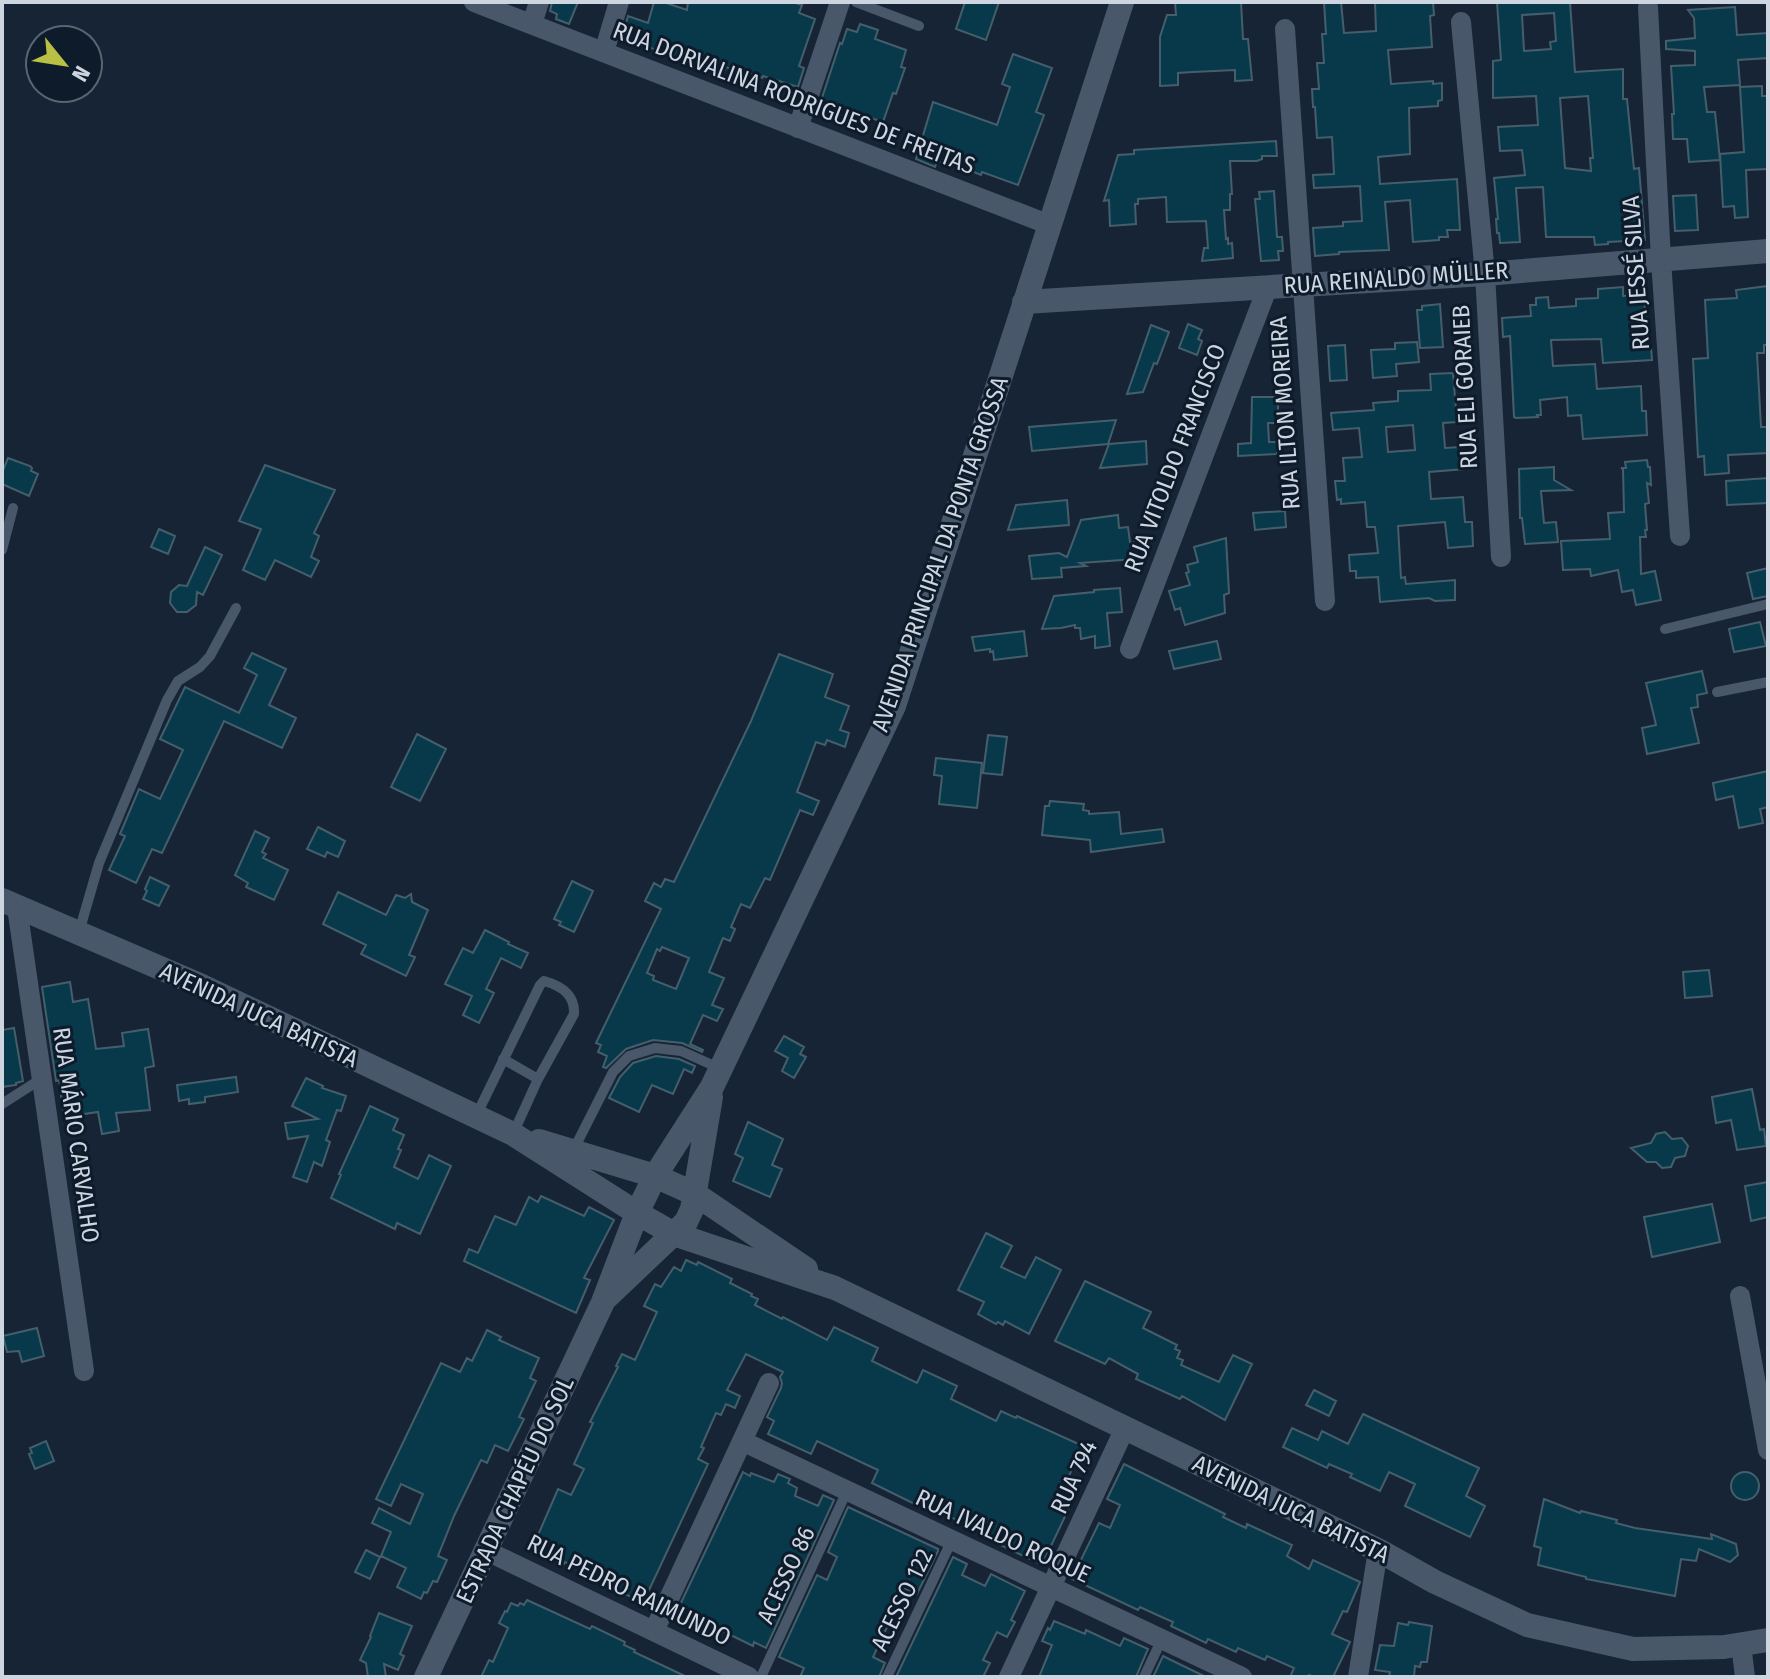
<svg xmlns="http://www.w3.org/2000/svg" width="1770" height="1679" font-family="'Fira Sans Condensed',sans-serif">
	<rect width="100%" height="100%" fill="#172435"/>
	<!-- building -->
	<path fill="#08394a" stroke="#445f6b" stroke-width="2" fill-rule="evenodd" d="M552,2H578L569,24L556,19L557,14L550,11Z
		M654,2H663L687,10L688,2H792L802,5L799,13L815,19L799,66L804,68L798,87L763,76L762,78L744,71L743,74L726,67L725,70L708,64L706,69L622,37L628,16L648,23Z
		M965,2H999L986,40L956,29Z
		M1175,2H1241L1243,39H1248L1252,80L1235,81V70L1193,72L1178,73V85L1160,86V37L1167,15H1176Z
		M1324,2H1341L1344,33L1376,31L1375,2H1433L1434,15L1430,16L1432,47L1388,50L1391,84L1433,81V84L1442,83V100L1438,101V106L1409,108L1410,154L1378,157L1380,184L1457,179L1460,230H1447L1448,237H1439V240L1413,242L1410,200L1385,202L1389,250L1339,252V254L1315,256L1313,228L1343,226V222L1362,221L1360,186L1314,188L1313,175L1334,174L1332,137L1317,138L1315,107H1313L1312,89H1319L1317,63H1324L1322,34H1326Z
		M1497,2H1570L1575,72L1623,69V99H1627L1634,169L1639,168L1645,240L1608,242V244L1595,245L1594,237H1546L1543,187L1516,188L1520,242L1500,243L1499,233H1497L1496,219H1498L1494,178L1525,175L1522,150L1500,151L1498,127L1538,125L1536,96L1493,98V61L1501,60ZM1554,13L1556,41L1550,42L1551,49L1524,51L1522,15ZM1588,96L1593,158H1590L1591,171L1565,168L1560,98Z
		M1735,7L1737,35L1768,33V58L1738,60L1740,85L1704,87L1707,112H1715L1720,160L1689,162L1687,139H1673L1672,114H1674L1671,66L1695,65V51L1666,49V41L1695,38L1694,18L1688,10Z
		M860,24L878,30L875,39L906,50L901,67L905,68L896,94L893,93L883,122L850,111L848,117L832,112L834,106L821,101L840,43L842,44L847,29L857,32Z
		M1013,54L1052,68L1036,112L1044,115L1018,185L982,172L981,175L946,161L945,164L937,161L935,167L916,159L933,102L997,125L1010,87L1002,84Z
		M1762,86V96H1768V169L1746,170L1748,217L1735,218L1734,206L1723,207L1720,154L1744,152L1740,87Z
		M1276,141L1277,156H1262V159L1257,161H1230L1232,194H1230V210H1224L1226,239L1228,238V244L1232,243L1233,258L1202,261L1204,248H1208L1206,221L1167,222L1166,197L1138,199V204H1135L1136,224L1110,226L1109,200L1104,201L1118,155L1134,154V150Z
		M1274,191L1277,237H1282L1283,251H1278L1279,260L1261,261L1255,199H1260L1259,192Z
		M1696,195L1698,230L1675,231L1673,196Z
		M1768,286V345H1764V353H1757L1761,427H1768V453L1728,455L1729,473L1705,475L1704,456L1698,457L1693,359L1708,358L1705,300L1737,298L1736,290Z
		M1623,287V296L1644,294L1647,346H1651L1652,360L1603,363L1601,339L1551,340L1553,366L1595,364L1597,389L1641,386L1642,411H1646L1647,435L1583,439L1581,415L1568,416L1567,397L1540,400L1541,415H1537L1538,417L1516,418L1514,417L1510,336L1503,337L1502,318L1531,316L1530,305H1536V298L1548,297L1549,308L1576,306V299L1598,298V289Z
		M1440,304L1443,347L1420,348L1417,310H1422V306Z
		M1188,324L1202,330L1198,339L1202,341L1197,355L1179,348Z
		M1151,325L1169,332L1157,364L1154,363L1143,392L1127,394Z
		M1417,342L1419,362L1396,364L1397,376L1373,378L1371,350L1395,349V343Z
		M1345,345L1347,380L1330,381L1328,346Z
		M1453,373L1457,422L1443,423L1445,448L1476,446L1477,468L1429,472L1431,499L1463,497L1465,522H1472L1473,546L1448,548L1445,522L1398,526L1401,578L1405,577L1406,584L1455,580V600L1435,601L1429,598L1380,602L1378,577L1356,578V571H1350L1349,555L1378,553L1375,527H1367L1365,502L1341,504V499L1337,500L1335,481H1345L1343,458L1362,457L1359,428L1333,430L1331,413L1374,410L1373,403L1398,401V391L1431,390L1430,374ZM1413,425L1415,450L1388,452L1386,427Z
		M1252,397H1278V423H1268L1269,442H1277V454L1238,456V444L1251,443Z
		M1116,420L1108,444L1032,451L1029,427Z
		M1146,441L1147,464L1100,468L1109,444Z
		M8,458L30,466L32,468L31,471L38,474L29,496L2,484V473Z
		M1647,460L1648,467H1650L1651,485L1647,483L1649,503L1645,504L1647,530H1645L1646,537H1640L1641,574L1655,571L1661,600L1636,605L1633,590L1622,592L1618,570L1591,576L1590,569L1563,570L1561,541L1610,539L1608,513L1624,512L1623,469L1621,468H1626L1625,462Z
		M265,465L335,490L314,533L319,536L311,557L319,561L311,577L275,560L265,580L243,570L261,529L239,521Z
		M1554,467V480L1571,490L1541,491L1544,523L1556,522L1558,542L1525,544L1522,518H1520L1519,469Z
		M1768,478V503L1727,505L1726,481Z
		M1067,500L1069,525L1008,530L1016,505Z
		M1285,511L1286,527L1255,530L1253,513Z
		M1118,515L1119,528L1128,527L1130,542H1134L1136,559L1080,563L1086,566L1061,568L1062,577L1032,579L1029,556L1059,553L1067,557L1081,520Z
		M159,529L175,536L168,554L151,547Z
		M1226,538L1229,593L1224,595L1225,613L1185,625L1180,608L1175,610L1169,591L1190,585L1186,573L1189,572L1187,565L1198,562L1194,547Z
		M205,547L222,555L203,595L197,592L196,605L187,612H177L170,603L171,592L179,585L187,586Z
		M1768,568V596L1753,599L1747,573Z
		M1120,588L1122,612L1107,613L1110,646L1095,648V636L1081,639L1080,628H1075V625L1061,628L1042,629L1054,596L1094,592V590Z
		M1760,622L1766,646L1734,652L1729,629Z
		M1024,631L1027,656L994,660L993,651L990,652V649L975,651L972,637Z
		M1217,641L1221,659L1174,669L1169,651Z
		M252,653L286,669L269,705L296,718L282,748L224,721L162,853L152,849L136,883L109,870L125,836L120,834L139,789L160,799L183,750L160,739L185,687L239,713L257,675L244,668Z
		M779,654L833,674L825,697L849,706L840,730L849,733L845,747L827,740L825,745L816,742L797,792L819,801L813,815L800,810L770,880L765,878L750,908L741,904L731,927L735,929L730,941L723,938L709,972L724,978L712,1005L723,1009L717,1021L703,1015L690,1044L703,1050L702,1052L682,1043L653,1040L626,1049L606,1068L603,1067L607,1056L598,1052L601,1045L596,1043L661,909L645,901L654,883L661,887L665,879L674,882L751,721ZM662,947L689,958L676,989L653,980L654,976L647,973L657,949L660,951Z
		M1702,671L1707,693L1697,695L1698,707L1691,708L1699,743L1647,754L1642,728L1656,725L1646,683Z
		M417,734L446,749L420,801L391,787Z
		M988,735L1007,737L1002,775L983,773Z
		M936,758L982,763L977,808L939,804L942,776L934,775Z
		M1768,771V807L1760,809L1763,823L1739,828L1733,796L1716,800L1713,783Z
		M1050,801L1084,804L1083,810L1089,811V814L1119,812L1121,834L1162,829L1164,842L1091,852L1090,840L1042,835L1045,806H1049Z
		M318,827L345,841L338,857L327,852L325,857L307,849Z
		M255,831L269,838L262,852L266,854L263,858L288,870L274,900L246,887L248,883L235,875Z
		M150,877L169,886L159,906L143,899L147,891L145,889Z
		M572,881L593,891L574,932L559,925L561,922L554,919Z
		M338,892L386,915L396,895L405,898L411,894L412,902L428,910L409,955L415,957L406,976L361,954L366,945L323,924Z
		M485,930L509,942L508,944L528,953L521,968L501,958L486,989L494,993L479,1023L463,1015L472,996L445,984L463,948L473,953Z
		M1709,970L1712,996L1685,998L1683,972Z
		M70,982L73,1002L88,999L96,1049L124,1046L122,1033L148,1029L154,1066L145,1068L150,1110L116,1113L119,1131L102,1134L98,1112L64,1117L59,1080L56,1081L42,987Z
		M14,1028L23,1081L16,1083V1085L2,1087V1030Z
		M784,1036L804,1047L800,1054L806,1057L794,1078L782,1071L788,1058L775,1051Z
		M656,1056L679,1059L695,1066L692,1073L684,1069L673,1094L652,1085L639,1112L609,1098L620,1077L633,1063Z
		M236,1077L238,1092L205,1097V1102L189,1104V1099L179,1101L177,1085Z
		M306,1078L323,1086L322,1088L346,1096L341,1111L337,1110L326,1140L330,1142L322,1166L314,1162L307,1182L293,1177L308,1136L288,1139L285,1123L318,1119L292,1106Z
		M1752,1089L1760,1130L1764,1129L1766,1146L1737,1150L1731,1120L1716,1123L1712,1097Z
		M370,1106L398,1119L393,1130L404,1135L398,1149L401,1150L394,1167L418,1179L429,1155L451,1166L420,1234L397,1223L395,1229L331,1198L341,1175L339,1174Z
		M748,1122L783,1139L772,1165L782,1169L770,1197L733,1181L743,1158L735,1154Z
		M1665,1132L1672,1139L1682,1138L1688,1146L1685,1156L1675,1158L1671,1167L1662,1168L1656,1162H1647L1631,1148L1651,1143L1656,1134Z
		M1768,1182V1217L1751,1221L1745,1186Z
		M541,1196L584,1216L589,1207L614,1220L584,1278L590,1280L576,1313L464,1261L469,1249L478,1253L495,1216L516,1225L529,1197L538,1202Z
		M1712,1204L1720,1242L1652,1257L1644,1217Z
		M986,1233L1012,1246L1001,1267L1025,1278L1036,1257L1061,1270L1029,1334L1005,1321L1003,1325L998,1322L996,1324L978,1314L984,1302L958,1290Z
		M686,1260L697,1265L698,1262L732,1279L730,1283L752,1294L751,1296L758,1299L755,1305L782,1319L783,1317L827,1340L834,1327L878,1348L872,1361L917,1383L923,1370L957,1386L951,1399L988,1417L996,1421L1001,1411L1016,1418L1017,1416L1083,1446L1067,1480L1076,1485L1066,1507L1069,1508L1042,1565L986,1538L992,1525L966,1512L964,1515L960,1513L957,1520L938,1512L937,1515L872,1483L878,1470L865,1464L817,1441L811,1454L768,1434L774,1421L767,1417L781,1388L782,1383L780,1377L783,1372L746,1354L727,1390L740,1396L735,1408L726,1404L721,1415L716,1413L701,1447L704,1448L698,1459L708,1464L643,1603L609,1586L610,1583L565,1562L564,1564L532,1549L558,1489L571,1495L584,1469L574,1464L593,1423L590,1422L618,1367L616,1366L622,1354L635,1360L657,1312L644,1306L655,1284L661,1287L674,1267L681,1271Z
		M1085,1281L1151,1312L1143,1328L1177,1345L1175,1349L1180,1351L1177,1358L1183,1360L1181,1365L1219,1382L1233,1355L1252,1364L1225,1420L1182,1396L1180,1399L1136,1379L1138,1374L1109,1358L1105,1364L1055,1341Z
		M37,1328L44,1356L22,1362L19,1351L7,1352L3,1336Z
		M487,1330L501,1337L499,1340L539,1358L530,1378L536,1381L519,1417L524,1419L508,1451L495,1445L487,1463L481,1460L454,1516L438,1556L447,1560L437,1582L433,1581L427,1593L424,1592L421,1599L397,1587L406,1568L381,1556L391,1532L372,1523L379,1508L410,1524L423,1494L401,1484L391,1506L376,1499L441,1363L460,1372L467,1358L472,1361Z
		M1314,1390L1336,1401L1329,1416L1306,1405Z
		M1363,1414L1479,1468L1466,1496L1485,1506L1470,1537L1405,1506L1415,1484L1389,1472L1380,1491L1350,1477L1352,1474L1329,1464L1327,1468L1283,1447L1292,1428L1318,1440L1322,1431L1348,1444Z
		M46,1441L54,1461L35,1469L29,1454L32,1453L30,1448Z
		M1124,1464L1225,1514L1223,1517L1246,1528L1247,1524L1292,1545L1287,1556L1309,1569L1313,1560L1360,1582L1347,1612L1343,1611L1332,1634L1350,1642L1333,1677H1314L1309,1675L1307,1677H1290L1294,1668L1267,1656L1265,1660L1238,1648L1236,1652L1208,1639L1206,1643L1171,1626L1173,1622L1155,1614L1140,1607L1138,1610L1070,1578L1075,1567L1077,1568L1099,1523L1110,1528L1120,1505L1107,1499Z
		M743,1472L750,1476L751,1473L774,1482L778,1474L790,1479L788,1483L797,1488L795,1496L818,1506L823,1495L834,1500L766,1648L754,1642L753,1646L678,1609Z
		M1731 1486a14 14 0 1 1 28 0a14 14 0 1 1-28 0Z
		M1544,1499L1580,1513L1581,1511L1617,1520L1616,1523L1635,1528L1712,1539L1711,1534L1736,1544L1738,1555L1730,1562L1699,1549L1696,1561L1681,1559L1675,1596L1586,1579V1577L1538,1565L1541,1548L1534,1546Z
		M848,1507L938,1549V1551L917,1594L905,1589L873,1657L885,1663L879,1677H800L804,1668L779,1657L817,1575L827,1580L837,1557L828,1552Z
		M366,1550L380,1557L370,1579L355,1572Z
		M953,1557L967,1564L962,1575L985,1586L991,1574L1025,1591L1011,1620L1015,1622L1007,1637L997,1632L983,1660L990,1663L983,1677H896Z
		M527,1600L590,1629L592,1626L625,1642L624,1645L635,1650L634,1652L687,1677H481L489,1660L493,1662L508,1628L499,1623L505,1611L507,1612L511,1603L518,1606L520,1603L524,1605Z
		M379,1613L412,1626L400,1654L404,1656L398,1670L384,1664L386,1677H368L366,1663L360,1660L371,1637L370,1636Z
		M1054,1621L1085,1634L1086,1630L1120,1646L1124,1638L1148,1649L1136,1677H1039L1052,1645L1042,1641L1048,1628L1050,1630Z
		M1409,1622L1432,1626L1427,1662H1421L1420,1667L1415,1666L1414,1677H1389L1390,1672L1375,1670L1380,1645L1394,1646L1398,1623L1408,1625Z
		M1163,1656L1171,1660L1206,1677H1153Z"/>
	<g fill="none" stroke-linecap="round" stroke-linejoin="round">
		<!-- lane -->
		<path stroke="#48576a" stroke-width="10" d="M856,2L919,26
			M2,550L13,508
			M1665,629L1768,604
			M1717,692L1768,682
			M79,932L99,863L167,700L178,681L200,667L210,656L236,608
			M503,1059L538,1079
			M2,1104L41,1079
			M476,1116L540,985L544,981C562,986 575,995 574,1014L538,1079L513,1134
			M573,1151L613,1072L629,1056L655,1048L681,1051L719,1068
			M761,1677L847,1491
			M887,1677L952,1540
			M1144,1677L1162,1639"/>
		<!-- street -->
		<path stroke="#48576a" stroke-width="20" d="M474,2L1050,225
			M1648,7L1661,260L1680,536
			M1461,22L1485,274L1501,557
			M532,24L539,2
			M1285,29L1325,601
			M604,52L619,2
			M798,128L840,2
			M1130,649L1268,286
			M17,907L84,1371
			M1740,1296L1768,1450
			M742,1441L1242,1677
			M487,1551L749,1677
			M654,1631L769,1383
			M1741,1644L1745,1677
			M1009,1677L1125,1428
			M1358,1677L1378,1550"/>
		<!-- secondary -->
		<path stroke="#48576a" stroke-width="24" d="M1024,302L1485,274L1768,251
			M2,900L202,986L513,1134L637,1213L674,1234L835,1288L1378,1550L1435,1582L1527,1625L1633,1649L1724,1647L1768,1640
			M539,1141L655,1176L695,1194L806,1269
			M608,1296L686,1222L692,1209L711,1097
			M426,1677L603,1302L637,1213L655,1176L712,1087L894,706L1122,2"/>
	</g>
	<g text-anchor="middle" stroke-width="6" stroke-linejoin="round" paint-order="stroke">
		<!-- street labels -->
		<g font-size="24" fill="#ccd5e0" stroke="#0e1b2b">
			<text transform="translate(794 98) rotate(21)" y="8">RUA DORVALINA RODRIGUES DE FREITAS</text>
			<text transform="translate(1636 273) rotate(-94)" y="8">RUA JESSÉ SILVA</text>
			<text transform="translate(1396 278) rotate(-4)" y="8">RUA REINALDO MÜLLER</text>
			<text transform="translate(1465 387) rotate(-93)" y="8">RUA ELI GORAIEB</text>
			<text transform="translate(1285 413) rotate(-94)" y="8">RUA ILTON MOREIRA</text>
			<text transform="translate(1175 458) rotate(-69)" y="8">RUA VITOLDO FRANCISCO</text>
			<text transform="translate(940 554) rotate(-71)" y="8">AVENIDA PRINCIPAL DA PONTA GROSSA</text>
			<text transform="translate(259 1015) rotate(25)" y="8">AVENIDA JUCA BATISTA</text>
			<text transform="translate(76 1135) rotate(82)" y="8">RUA MÁRIO CARVALHO</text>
			<text transform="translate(1074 1477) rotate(-65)" y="8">RUA 794</text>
			<text transform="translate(515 1490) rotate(-65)" y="8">ESTRADA CHAPÉU DO SOL</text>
			<text transform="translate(1291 1509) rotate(26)" y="8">AVENIDA JUCA BATISTA</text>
			<text transform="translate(1003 1536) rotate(25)" y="8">RUA IVALDO ROQUE</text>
			<text transform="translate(786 1575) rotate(-65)" y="8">ACESSO 86</text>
			<text transform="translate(629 1590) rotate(26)" y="8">RUA PEDRO RAIMUNDO</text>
			<text transform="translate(902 1600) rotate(-64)" y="8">ACESSO 122</text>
		</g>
	</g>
	<!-- border -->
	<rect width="1770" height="1679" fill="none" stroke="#ccd5e0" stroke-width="8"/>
	<!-- north arrow -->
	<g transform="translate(64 64) rotate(120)"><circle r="38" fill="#0e1b2b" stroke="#5a6573" stroke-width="2"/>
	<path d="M0-6L14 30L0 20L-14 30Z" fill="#bac045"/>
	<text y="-12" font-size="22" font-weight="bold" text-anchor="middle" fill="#ccd5e0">N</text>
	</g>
</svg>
